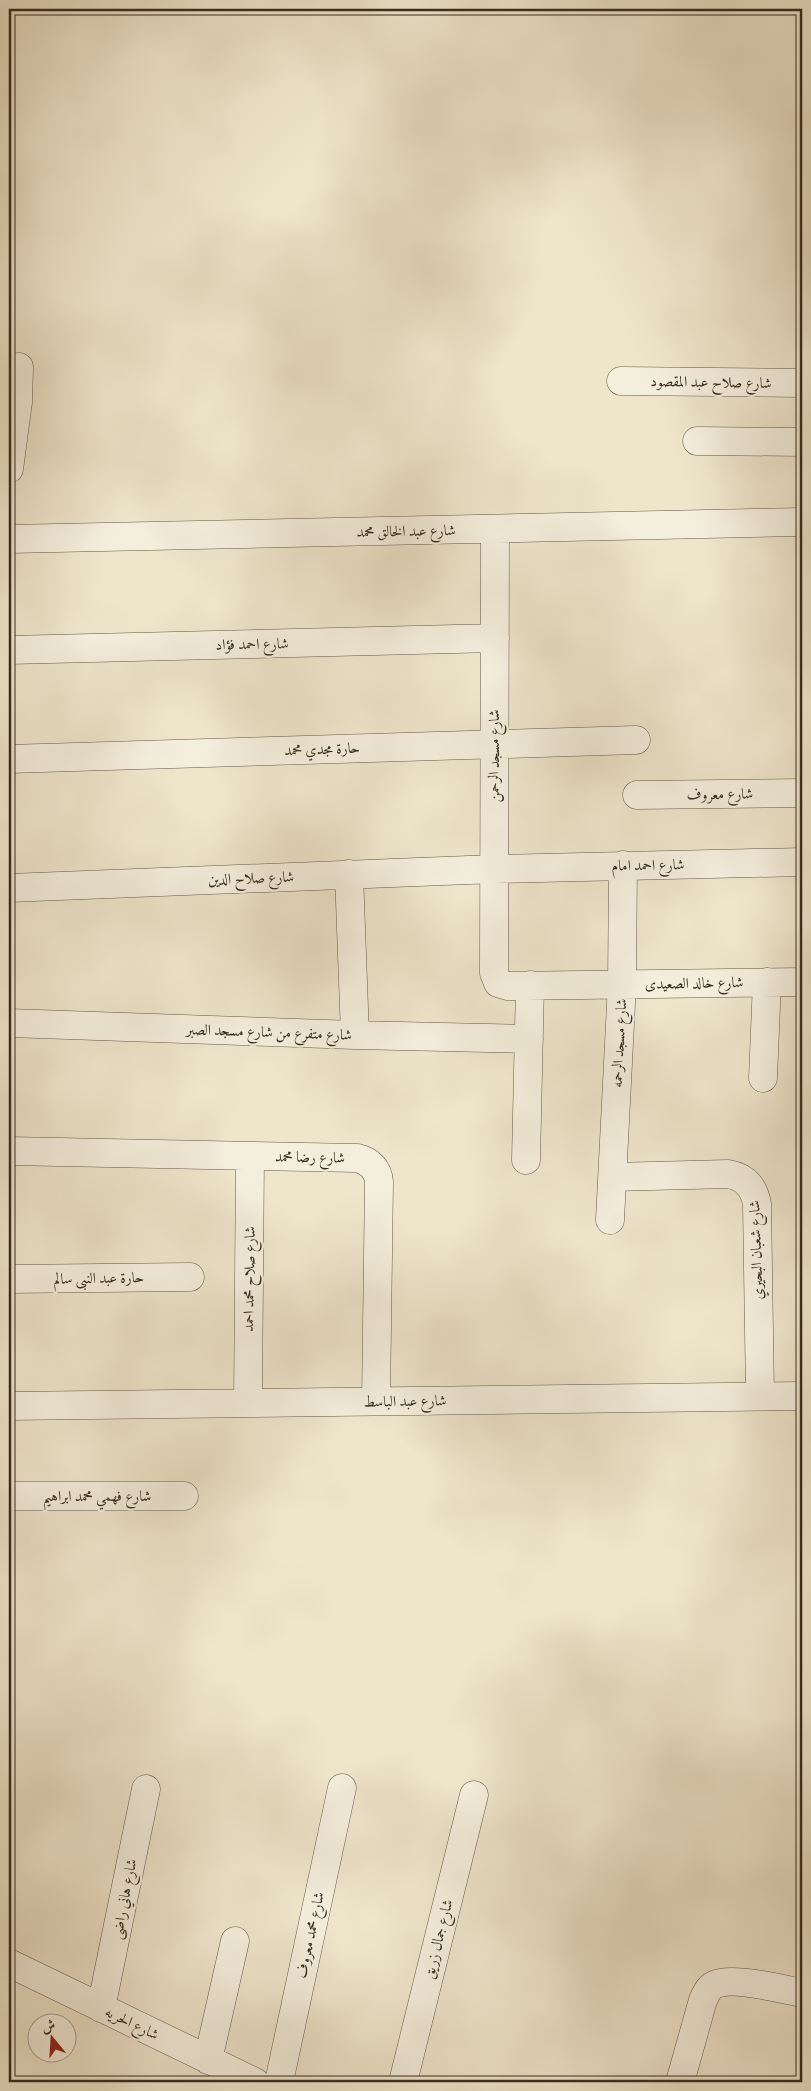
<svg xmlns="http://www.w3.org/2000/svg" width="811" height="2091" font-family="'Sorts Mill Goudy',Amiri,serif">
	<rect width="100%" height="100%" fill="#eee5cb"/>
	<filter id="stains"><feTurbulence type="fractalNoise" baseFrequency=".004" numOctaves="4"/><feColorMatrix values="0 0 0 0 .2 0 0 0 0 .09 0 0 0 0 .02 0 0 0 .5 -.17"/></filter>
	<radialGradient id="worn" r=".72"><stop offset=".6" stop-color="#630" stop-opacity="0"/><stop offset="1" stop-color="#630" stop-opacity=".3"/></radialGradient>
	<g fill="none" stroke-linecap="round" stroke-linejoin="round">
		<defs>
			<path id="street" d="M621,381L802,383
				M697,441L802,442
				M9,469L18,402L19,367
				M495,529L494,973L498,983L508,986L802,982
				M9,539L802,522
				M9,650L495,638
				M9,759L636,740
				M637,795L802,793
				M349,874L355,1035
				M9,888L494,869L802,862
				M9,1023L355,1035L529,1039
				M763,1078L767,982
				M9,1151L357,1158C370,1161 378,1169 379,1182L376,1401
				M526,1160L530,985
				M613,1177L728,1174C745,1177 754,1187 757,1204L760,1396
				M610,1220L622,984L623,865
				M9,1279L190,1277
				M248,1403L250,1156
				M9,1406L802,1396
				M9,1496H184
				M9,1963L255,2082
				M101,2008L146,1789
				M208,2060L235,1941
				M279,2082L342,1788
				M403,2082L474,1795
				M680,2082L703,2000C706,1994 708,1988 714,1985C730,1976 783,1989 802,1993"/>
		</defs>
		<!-- street casing -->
		<use href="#street" stroke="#655a4b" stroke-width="29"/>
		<!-- street -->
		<use href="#street" stroke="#f4eedd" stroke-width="28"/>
	</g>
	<g text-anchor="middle" stroke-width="4.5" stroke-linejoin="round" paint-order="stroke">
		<!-- street labels -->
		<g font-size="15" fill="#372c20" stroke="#f4eedd">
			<text transform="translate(711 382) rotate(1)" y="5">شارع صلاح عبد المقصود</text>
			<text transform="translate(406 531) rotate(-1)" y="5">شارع عبد الخالق محمد</text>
			<text transform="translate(252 644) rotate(-1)" y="5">شارع احمد فؤاد</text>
			<text transform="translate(322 749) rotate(-2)" y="5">حارة مجدي محمد</text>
			<text transform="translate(494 756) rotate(-90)" y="5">شارع مسجد الرحمن</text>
			<text transform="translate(720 794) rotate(-1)" y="5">شارع معروف</text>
			<text transform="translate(648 865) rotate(-1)" y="5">شارع احمد امام</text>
			<text transform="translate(251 878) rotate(-2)" y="5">شارع صلاح الدين</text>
			<text transform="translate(694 983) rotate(-1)" y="5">شارع خالد الصعيدى</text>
			<text transform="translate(269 1032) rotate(2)" y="5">شارع متفرع من شارع مسجد الصبر</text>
			<text transform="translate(619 1043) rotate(-87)" y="5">شارع مسجد الرحمه</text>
			<text transform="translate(310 1157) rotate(1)" y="5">شارع رضا محمد</text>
			<text transform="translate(756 1250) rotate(-92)" y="5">شارع شعبان البحيري</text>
			<text transform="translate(99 1278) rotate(-1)" y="5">حارة عبد النبى سالم</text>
			<text transform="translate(249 1279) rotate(-89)" y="5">شارع صلاح محمد احمد</text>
			<text transform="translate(405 1401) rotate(-1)" y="5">شارع عبد الباسط</text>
			<text x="97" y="1501">شارع فهمي محمد ابراهيم</text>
			<text transform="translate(124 1899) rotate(-79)" y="5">شارع هاني راضى</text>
			<text transform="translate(310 1935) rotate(-78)" y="5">شارع محمد معروف</text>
			<text transform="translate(438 1939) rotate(-76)" y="5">شارع جمال زريق</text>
			<text transform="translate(132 2023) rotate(26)" y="5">شارع الحريه</text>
		</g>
	</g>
	<!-- margin -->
	<rect width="811" height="2091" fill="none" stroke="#eee5cb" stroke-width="30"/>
	<rect x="10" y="10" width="791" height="2071" fill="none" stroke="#372c20" stroke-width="2.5"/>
	<rect x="15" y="15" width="781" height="2061" fill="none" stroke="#372c20"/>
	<!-- north arrow -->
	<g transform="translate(52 2038) rotate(342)"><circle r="24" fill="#f4eedd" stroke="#a8a091"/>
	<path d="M0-4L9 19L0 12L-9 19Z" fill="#8f2418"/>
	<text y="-8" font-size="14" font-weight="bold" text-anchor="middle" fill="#372c20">ش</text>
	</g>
	<rect width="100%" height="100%" filter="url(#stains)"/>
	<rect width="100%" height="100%" fill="url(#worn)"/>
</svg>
